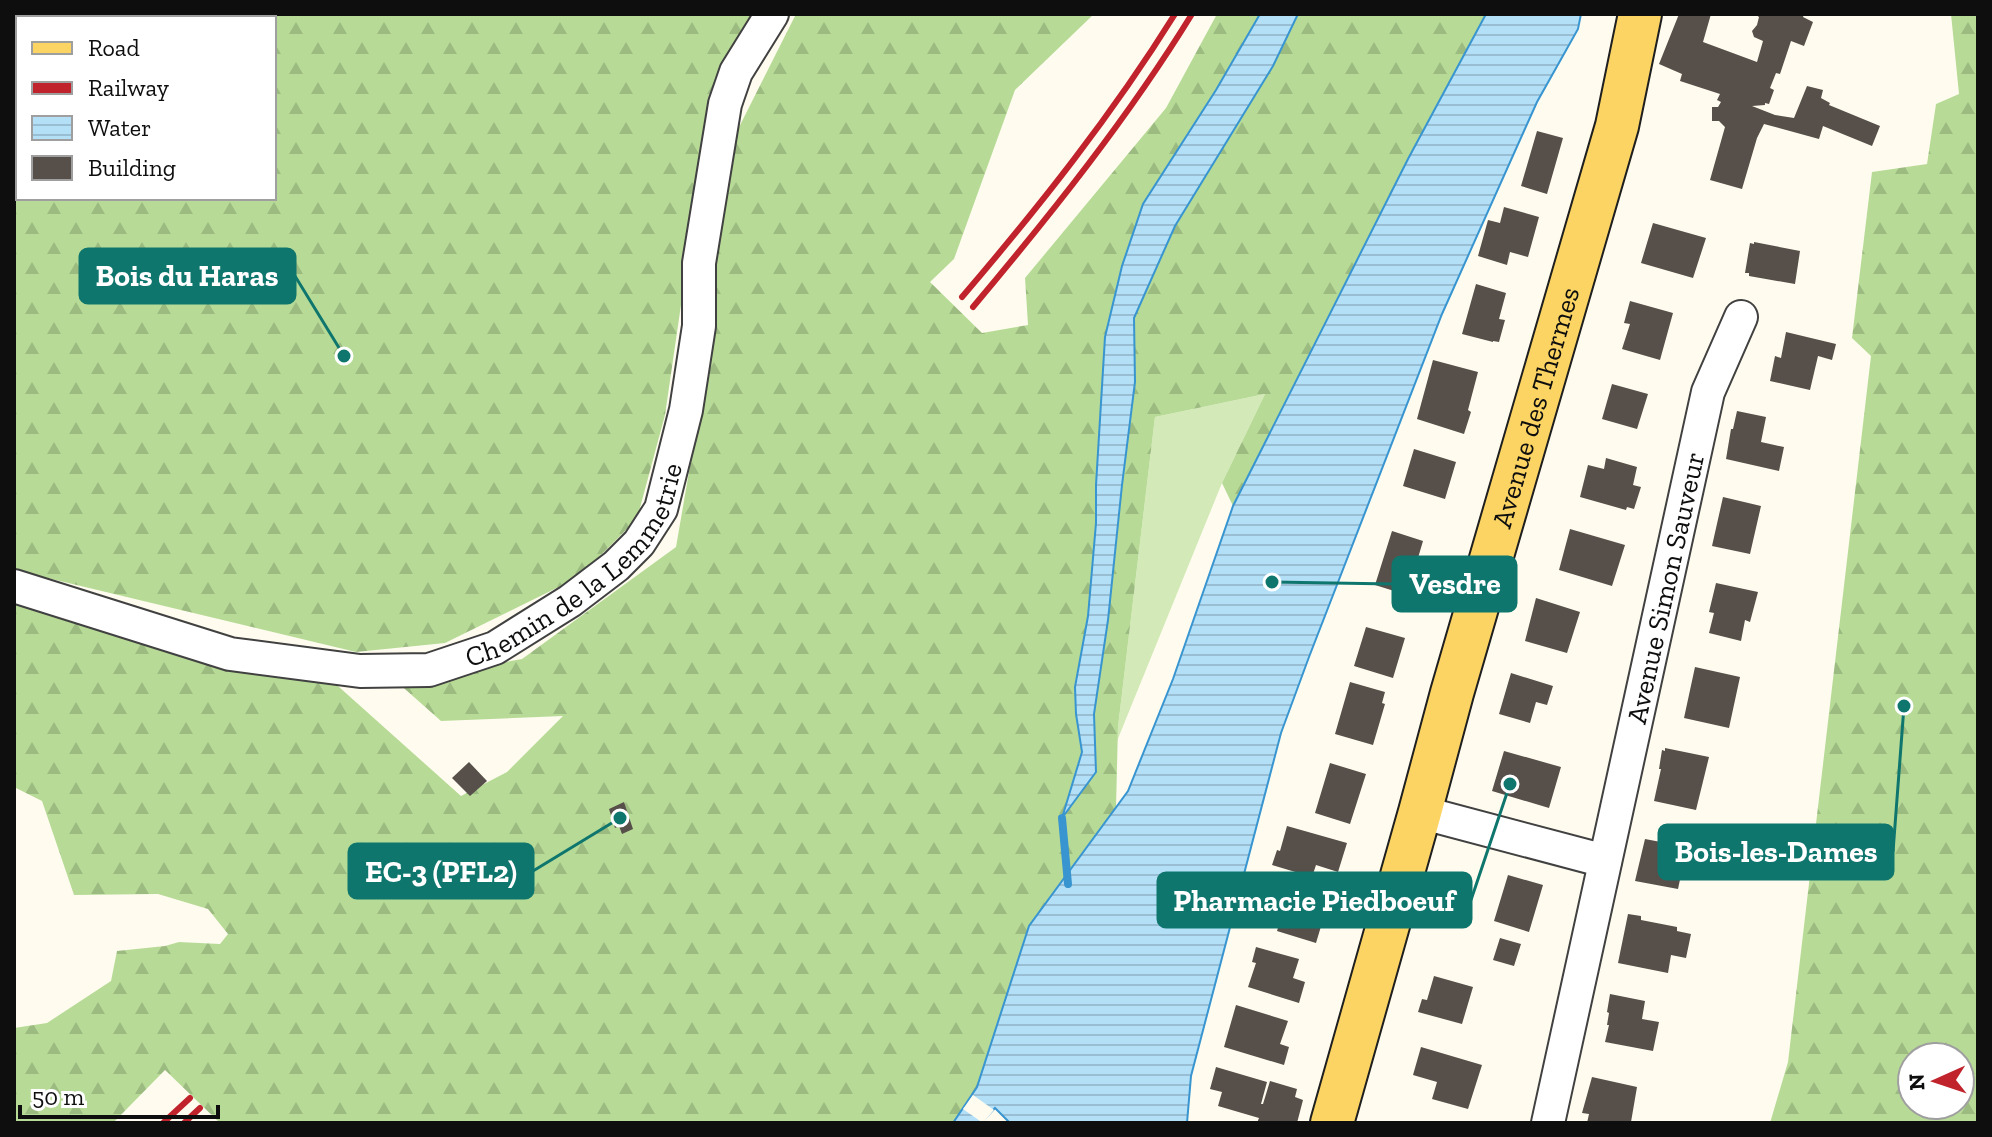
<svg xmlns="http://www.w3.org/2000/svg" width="1992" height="1137" font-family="'Zilla Slab',serif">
	<defs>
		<pattern id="forest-firs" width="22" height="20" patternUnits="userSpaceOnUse" patternTransform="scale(2)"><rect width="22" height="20" fill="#b7db97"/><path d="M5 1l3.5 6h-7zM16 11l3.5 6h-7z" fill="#9cbb81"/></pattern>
		<pattern id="water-rules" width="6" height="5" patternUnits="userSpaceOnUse" patternTransform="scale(2)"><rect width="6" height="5" fill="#b3dff7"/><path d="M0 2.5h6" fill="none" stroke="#99bed3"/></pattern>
	</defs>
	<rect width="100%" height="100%" fill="#fffcef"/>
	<!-- grass -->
	<path fill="#d3eab8" d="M1265,394L1222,483L1117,741L1118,727L1155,417Z"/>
	<!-- forest -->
	<path fill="url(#forest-firs)" fill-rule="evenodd" d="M14,14H753L719,69L703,154L665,415L637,519L579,577L445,643L356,652L14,570ZM18,18H274V198H18Z
		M796,14H1094L1015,90L954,259L930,282L982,333L1028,325L1025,278L1166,108L1217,14H1260L1216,90L1143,204L1122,266L1105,337L1096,485V523L1088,616L1075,687L1076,714L1082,752L1078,769L1096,772L1094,714L1108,620L1122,485L1135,382L1134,319L1175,226L1273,66L1298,14H1486L1408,159L1233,506L1222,483L1265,394L1155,417L1118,727L1116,808L1029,926L977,1087L953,1123H220L165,1070L113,1123H14V1028L47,1023L111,981L117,951L165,946L179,942L220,944L228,934L208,909L158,894L74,895L42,801L14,787V595L329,678L461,796L507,772L563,716L441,721L397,682L522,659L676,547L690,466L709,376L717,321L713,277L726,153Z
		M1951,14H1978V1123H1770L1788,1062L1871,356L1852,338L1872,172L1927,164L1936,104L1959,94ZM1912,1057H1960V1105H1912Z"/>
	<!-- water -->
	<path fill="url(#water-rules)" stroke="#3895d0" stroke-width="2" d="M1260,14H1298L1273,66L1175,226L1134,318L1135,382L1122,485L1108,620L1094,714L1096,772L1062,818L1082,752L1076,714L1075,687L1088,616L1096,523V485L1105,337L1122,266L1143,204L1216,90Z
		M1486,14H1581L1578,29L1537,102L1442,314L1309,657L1281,733L1191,1076L1187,1123H1010L995,1108L981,1123H953L977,1087L1029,926L1128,791L1173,679L1233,506L1408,159Z"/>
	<!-- pier -->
	<path fill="#fffcef" d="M973,1095L994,1110L983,1123L963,1109Z"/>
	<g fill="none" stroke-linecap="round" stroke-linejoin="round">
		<!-- stream -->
		<path stroke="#3895d0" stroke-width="8" d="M1062,818L1068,884"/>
	</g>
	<!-- building -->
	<path fill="#574f4a" d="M1679,14H1711L1703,42L1757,62L1763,41L1754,37L1752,31L1757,25L1759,17L1755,14H1804L1803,17L1813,22L1804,46L1791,41L1780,74L1776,73L1770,88L1774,90L1769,104L1765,103V105L1752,106L1775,115L1794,118L1807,86L1823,90L1821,98L1830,103L1829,105L1880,126L1872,146L1823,126L1819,139L1764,124L1757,138L1742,189L1710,180L1725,127L1719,121H1712V107H1718L1721,102L1717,100L1720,94L1680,81L1682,74L1659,64Z
		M1537,131L1563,138L1547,194L1521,186Z
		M1504,207L1539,217L1528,257L1510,252L1507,265L1478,256L1488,220L1500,223Z
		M1653,223L1706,238L1693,278L1641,263Z
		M1754,242L1800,251L1795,284L1749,276V273H1745L1750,243L1754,244Z
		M1476,284L1506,293L1499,319L1505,320L1499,342L1493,341V342L1462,334Z
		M1630,301L1673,313L1660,360L1622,349L1630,324L1624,323Z
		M1786,332L1836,344L1832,360L1818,356L1810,390L1770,381L1775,356L1781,358Z
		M1433,360L1478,372L1468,410L1471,412L1464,434L1417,419Z
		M1612,384L1648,394L1637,429L1602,419Z
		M1737,411L1766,417L1761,442L1784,447L1779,471L1726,459L1731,429H1733Z
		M1414,449L1456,462L1445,499L1403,486Z
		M1606,458L1637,467L1633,485L1641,487L1634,509L1627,507L1626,510L1580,497L1588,465L1604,469Z
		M1723,497L1761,506L1750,554L1712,546Z
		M1570,529L1625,545L1612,586L1559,570Z
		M1392,531L1423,541L1407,595L1375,585Z
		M1716,583L1758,592L1750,622L1745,620L1741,641L1709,633L1714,613L1709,612Z
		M1536,598L1580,612L1567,653L1525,641Z
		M1366,627L1405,638L1393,678L1354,666Z
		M1695,667L1740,677L1729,728L1684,718Z
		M1511,673L1553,686L1547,705L1536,702L1530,723L1499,714Z
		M1350,682L1385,692L1382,703L1385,704L1373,745L1335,734Z
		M1665,748L1709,757L1696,810L1654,801L1661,769H1659L1662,750L1665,751Z
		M1504,751L1561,767L1549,808L1492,791Z
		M469,762L487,781L470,796L452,778Z
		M1330,763L1366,774L1350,824L1315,813Z
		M624,802L633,829L622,834L619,826L615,828L609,809Z
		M1287,826L1347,843L1338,872L1316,865L1312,877L1272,865L1277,850L1280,851Z
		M1645,839L1687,847L1678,889L1635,881Z
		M1508,875L1543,885L1529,932L1494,921Z
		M1289,891L1328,903L1316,943L1277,931Z
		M1628,914L1641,916V920L1677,927V931L1691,934L1686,958L1671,955L1668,973L1618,963Z
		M1500,938L1521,944L1514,966L1493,960Z
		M1256,947L1299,959L1293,978L1305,982L1299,1003L1248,987L1256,963L1252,962Z
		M1434,976L1473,987L1462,1024L1418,1012L1422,999L1427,1000Z
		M1610,994L1645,1001L1642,1019L1659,1022L1653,1051L1605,1042L1609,1025H1607L1609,1013L1607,1012Z
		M1236,1005L1288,1021L1280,1044L1289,1047L1284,1065L1224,1047Z
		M1421,1047L1482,1065L1468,1109L1432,1099L1437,1082L1413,1075Z
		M1216,1067L1267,1082L1261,1104H1263L1270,1081L1297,1089L1295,1097L1303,1100L1297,1123H1257L1259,1118L1218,1106L1222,1092L1210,1089Z
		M1592,1077L1637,1087L1631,1122L1587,1123L1589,1114L1582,1113Z"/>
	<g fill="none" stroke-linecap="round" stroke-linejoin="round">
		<defs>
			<g id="minor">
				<path id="s1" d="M14,586L230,654L360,671L429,670L495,648L570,601L616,566L639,543L661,509L686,410L699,326V263L725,104L736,72L772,14"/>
				<path d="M1420,812L1605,861"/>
				<path id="s2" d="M1548,1123L1708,392L1741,317"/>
			</g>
			<g id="major">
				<path id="s3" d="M1332,1123L1420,812L1452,693L1617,126L1640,14"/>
			</g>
		</defs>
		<!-- minor casing -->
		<use href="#minor" stroke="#414141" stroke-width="36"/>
		<!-- major casing -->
		<use href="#major" stroke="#1f1f1f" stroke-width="46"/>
		<!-- minor -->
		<use href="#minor" stroke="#fff" stroke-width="32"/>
		<!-- major -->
		<use href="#major" stroke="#fbd463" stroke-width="42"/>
		<!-- rail -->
		<path stroke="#c1232d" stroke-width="6" d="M962,297C1039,207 1112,115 1175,14
			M973,307C1052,213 1128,118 1192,14
			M163,1123L190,1098
			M184,1123L200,1108"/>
	</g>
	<g text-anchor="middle" stroke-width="8" stroke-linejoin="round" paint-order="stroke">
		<!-- street labels -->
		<g font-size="28" fill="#0e0e0e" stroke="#fff">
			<text dy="10" stroke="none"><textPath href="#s3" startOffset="744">Avenue des Thermes</textPath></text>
			<text dy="10" stroke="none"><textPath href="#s1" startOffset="614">Chemin de la Lemmetrie</textPath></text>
			<text dy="10" stroke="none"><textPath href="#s2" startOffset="548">Avenue Simon Sauveur</textPath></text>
		</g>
	</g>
	<!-- callouts -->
	<path fill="none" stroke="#0f766e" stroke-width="3" d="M344 356L295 276M1272 582L1393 584M1904 706L1893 852M620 818L533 871M1510 784L1471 900"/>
	<g fill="#0f766e" stroke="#fff" stroke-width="3">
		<circle cx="344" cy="356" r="8"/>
		<circle cx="1272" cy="582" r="8"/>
		<circle cx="1904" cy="706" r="8"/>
		<circle cx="620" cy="818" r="8"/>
		<circle cx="1510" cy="784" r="8"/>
	</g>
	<g fill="#0f766e" stroke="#0f766e" stroke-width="3">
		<rect x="80" y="249" width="215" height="54" rx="8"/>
		<rect x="1393" y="557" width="123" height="54" rx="8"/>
		<rect x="1659" y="825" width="234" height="54" rx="8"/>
		<rect x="349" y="844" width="184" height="54" rx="8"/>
		<rect x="1158" y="873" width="313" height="54" rx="8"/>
	</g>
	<g font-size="30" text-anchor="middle" font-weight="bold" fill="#fff">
		<text x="187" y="286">Bois du Haras</text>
		<text x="1455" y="594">Vesdre</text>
		<text x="1776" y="862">Bois-les-Dames</text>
		<text x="441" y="882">EC-3 (PFL2)</text>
		<text x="1314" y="911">Pharmacie Piedboeuf</text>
	</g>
	<!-- border -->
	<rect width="1992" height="1137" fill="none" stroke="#0e0e0e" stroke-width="32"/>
	<!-- legend -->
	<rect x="16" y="16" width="260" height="184" fill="#ffffff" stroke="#9f9f9f" stroke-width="2"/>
	<rect x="32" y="42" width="40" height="12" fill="#fbd463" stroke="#9f9f9f" stroke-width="2"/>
	<text x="88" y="56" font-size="24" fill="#0e0e0e">Road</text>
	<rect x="32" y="82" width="40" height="12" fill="#c1232d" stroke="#9f9f9f" stroke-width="2"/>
	<text x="88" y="96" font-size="24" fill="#0e0e0e">Railway</text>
	<rect x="32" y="116" width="40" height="24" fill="url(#water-rules)" stroke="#9f9f9f" stroke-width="2"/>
	<text x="88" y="136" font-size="24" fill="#0e0e0e">Water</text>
	<rect x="32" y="156" width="40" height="24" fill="#574f4a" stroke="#9f9f9f" stroke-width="2"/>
	<text x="88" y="176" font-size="24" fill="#0e0e0e">Building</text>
	<!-- north arrow -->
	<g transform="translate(1936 1081) rotate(267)"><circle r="38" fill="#ffffff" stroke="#9f9f9f" stroke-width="2"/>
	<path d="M0-6L14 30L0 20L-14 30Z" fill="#c1232d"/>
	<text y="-12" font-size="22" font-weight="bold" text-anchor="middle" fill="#0e0e0e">N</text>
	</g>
	<!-- scale -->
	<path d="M20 1105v12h198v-12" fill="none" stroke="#0e0e0e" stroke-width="4"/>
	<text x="32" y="1105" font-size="24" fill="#0e0e0e" stroke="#ffffff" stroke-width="6" paint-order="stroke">50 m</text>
</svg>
